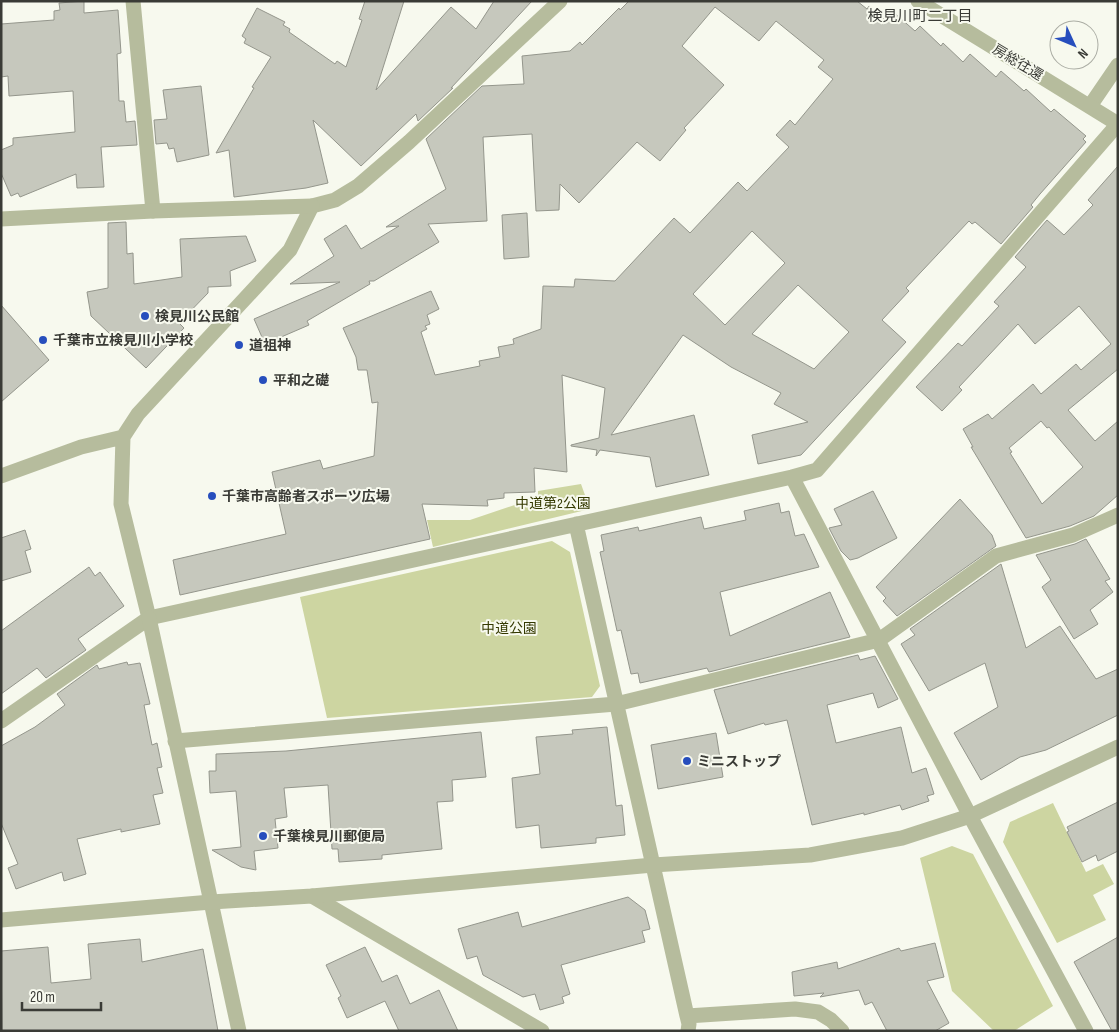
<svg xmlns="http://www.w3.org/2000/svg" width="1119" height="1032" font-family="'Sofia Sans Condensed','Noto Sans JP',sans-serif">
	<rect width="100%" height="100%" fill="#f7f9ee"/>
	<!-- green -->
	<path fill="#cdd5a1" d="M581,484L590,509L433,547L427,520H470L538,497V491Z
		M552,541L570,552L600,686L592,697L327,718L300,597Z
		M1053,803L1086,872L1103,864L1114,884L1093,895L1106,920L1057,943L1003,842L1010,822Z
		M952,846L973,854L1053,1006L1014,1031H994L952,991L920,858Z"/>
	<!-- building -->
	<path fill="#c6c8bd" stroke="#94968c" fill-rule="evenodd" d="M84,1V13L118,10L121,53L117,54L119,101H124L126,122L135,121L137,145L101,147L104,187L77,188L76,174L20,197L18,193L11,196L1,173V150L13,145V138L75,132L73,91L9,96L8,76L1,77V24L54,20V11L60,10L59,3Z
		M365,1H404L376,90L451,7L476,29L494,1H532L451,88H453L418,121L416,114L361,166L313,120L328,183L306,188L234,197L229,150L216,153L254,88L252,87L271,57L244,43L246,39L242,36L257,8L285,22L283,25L290,29L289,32L335,64L337,61L346,67L362,20L359,19Z
		M629,1H857L867,9L869,6L884,19L891,10L915,31L920,26L941,46L943,43L963,62L970,54L996,77L1001,71L1024,91L1026,89L1051,112L1054,109L1086,136L1083,139L1086,142L1040,194L1031,205L1033,207L1001,244L975,222L972,224L969,221L906,288L909,291L882,320L906,342L801,455L758,464L752,435L808,422L774,404L781,393L731,367L683,335L611,435L694,415L709,475L656,487L650,457L600,450L596,456L597,450L571,446V445L599,438L605,388L562,375L567,472L534,468L535,492L504,493V498L487,500L488,506L422,504L430,539L180,595L173,560L286,534L272,472L320,460L323,469L374,456L378,402L372,403L367,370H358L356,357L343,328L431,291L439,309L427,315L430,324L425,326L427,329L421,332L435,375L480,366L479,361L500,357L498,347L514,344L513,339L541,329L543,286L574,287L575,279L615,281L674,218L690,233L738,182L747,191L789,147L776,135L790,120L795,125L833,79L818,67L824,60L776,21L759,41L715,7L682,46L724,85L684,128L686,130L660,161L637,142L579,203L560,184L559,210L536,211L532,134L483,137L487,221L428,224L439,242L374,281H369L370,284L307,321L309,325L265,344L254,319L340,282L290,284L334,256L324,239L346,225L361,249L399,226L386,227L446,189L426,139L482,86L524,84L522,56L570,51L580,42L582,45L619,8L620,10ZM752,231L785,263L725,325L693,294ZM798,285L849,332L814,369L752,334Z
		M201,86L209,155L177,162L174,148L169,149L167,143L156,144L154,120L167,119L163,90Z
		M1118,166V369L1068,410L1095,441L1118,421V495L1094,516L1070,526L1026,538L971,447H973L963,429L988,414L992,419L1033,384L1041,394L1076,364L1081,370L1111,344L1079,306L1035,344L1018,324L959,387L962,390L942,411L916,387L958,343L962,346L999,306L994,302L1026,267L1015,257L1047,220L1064,235L1093,205L1088,200ZM1041,421L1047,428L1049,427L1083,467L1042,504L1010,453L1012,452L1009,448Z
		M527,213L529,257L504,259L502,215Z
		M126,222L127,254L133,253L134,284L182,277L180,239L246,236L256,261L230,271L231,286L208,287V293L179,323L184,328L146,368L91,316L87,292L108,288V223Z
		M1,305L49,360L1,402Z
		M873,491L897,538L858,558L850,560L841,551L829,528L842,525L834,509Z
		M960,499L992,535L996,546L897,616L883,601L886,598L876,587Z
		M779,503L781,513L789,511L795,536L804,534L819,567L720,592L730,636L830,592L850,637L709,672L707,668L640,683L638,673L631,674L621,630L617,631L600,552L604,551L601,535L638,527L639,531L701,517L704,529L746,520L744,511Z
		M25,530L31,549L25,551L31,572L1,581V538Z
		M1086,539L1110,579L1105,581L1113,592L1090,610L1098,624L1074,639L1042,587L1051,580L1036,555L1075,544Z
		M1001,564L1026,648L1060,626L1096,679L1118,669V715L1046,750L1020,757L981,780L954,733L998,707L985,663L929,691L901,644L915,635L910,629Z
		M89,567L95,576L100,572L124,606L78,639L86,650L46,678L37,668L1,694V631Z
		M858,655L860,660L875,656L898,699L878,708L873,693L827,705L836,743L901,727L912,773L926,768L934,794L927,796L929,801L902,810L900,805L864,815V813L812,825L787,720L765,725L764,723L728,734L714,690Z
		M127,662L128,665L140,663L150,704L144,705L152,745L157,743L162,767L157,768L163,793L153,795L160,824L121,832V829L77,839L86,874L64,881L62,872L16,889L8,868L18,864L1,823V746L35,727L65,705L57,694L97,665L99,669Z
		M607,727L616,806L622,805L625,835L596,838V843L541,848L539,825L516,828L512,778L540,774L536,737L573,734L572,730Z
		M481,732L486,777L452,780L453,801L437,802L442,849L382,855V859L339,862L338,849H332L328,785L284,788L287,817L275,819L278,848L254,851L256,870L241,867L212,850L241,847L236,791L210,793L209,771H216V754L286,751Z
		M716,733L723,777L658,789L651,745Z
		M1118,802V851L1098,861L1096,855L1082,862L1067,832L1069,831L1067,827Z
		M628,897L645,910L650,929L642,931L645,942L561,965L570,994L562,997L564,1003L540,1010L535,994L523,997L483,975L477,956L467,959L458,929L518,912L522,927Z
		M1118,937V1031H1112L1074,962Z
		M140,939L142,962L203,949L218,1031H2L1,951L48,947L51,983L91,979L88,944Z
		M935,943L944,977L927,981L949,1023L935,1031H887L872,1002L865,1005L859,990L820,997L824,993L794,996L792,972L837,962L838,969L899,948L901,951Z
		M365,947L382,982L397,975L410,1004L439,990L458,1031H399L385,1001L347,1018L338,998L341,996L326,965Z"/>
	<g fill="none" stroke-linecap="round" stroke-linejoin="round">
		<!-- minor -->
		<path stroke="#b6bc9d" stroke-width="15" d="M133,1L153,211
			M1090,106L1118,65
			M1,476L81,447L123,437
			M792,477L970,816
			M576,524L687,1016L689,1024L688,1031
			M149,618L121,504L123,437L138,414L290,250L312,206L335,200L358,186L409,142L560,1
			M1,721L149,618L792,477L817,470L1118,124
			M175,741L616,704L879,640L996,556L1073,535L1118,515
			M312,896L542,1031
			M211,902L239,1031
			M687,1016L795,1009L818,1012L831,1020L842,1031"/>
		<!-- tertiary -->
		<path stroke="#b6bc9d" stroke-width="15" d="M918,1L1118,124
			M1,219L153,211L312,206
			M149,618L211,902
			M970,816L1086,1031
			M1,920L211,902L312,896L653,865L810,855L902,838L970,816L1118,747"/>
	</g>
	<!-- markers -->
	<g fill="#274ebd" stroke="#f7f9ee" stroke-width="2">
		<circle cx="145" cy="316" r="5"/>
		<circle cx="43" cy="340" r="5"/>
		<circle cx="239" cy="345" r="5"/>
		<circle cx="263" cy="380" r="5"/>
		<circle cx="212" cy="496" r="5"/>
		<circle cx="687" cy="761" r="5"/>
		<circle cx="263" cy="836" r="5"/>
	</g>
	<g text-anchor="middle" stroke-width="4" stroke-linejoin="round" paint-order="stroke">
		<!-- street labels -->
		<g font-size="14" fill="#3a3b36" stroke="#f7f9ee">
			<text transform="translate(1018 62) rotate(31)" y="5">房総往還</text>
		</g>
		<!-- poi labels -->
		<g font-size="14" font-weight="bold" fill="#3a3b36" stroke="#f7f9ee" text-anchor="start">
			<text x="155" y="321">検見川公民館</text>
			<text x="53" y="345">千葉市立検見川小学校</text>
			<text x="249" y="350">道祖神</text>
			<text x="273" y="385">平和之礎</text>
			<text x="222" y="501">千葉市高齢者スポーツ広場</text>
			<text x="697" y="766">ミニストップ</text>
			<text x="273" y="841">千葉検見川郵便局</text>
		</g>
		<!-- park labels -->
		<g font-size="14" fill="#343900" stroke="#f7f9ee">
			<text x="553" y="508">中道第2公園</text>
			<text x="509" y="633">中道公園</text>
		</g>
		<!-- neighbourhood labels -->
		<g font-size="15" fill="#3a3b36" stroke="#f7f9ee">
			<text x="920" y="21">検見川町二丁目</text>
		</g>
	</g>
	<!-- border -->
	<rect width="1119" height="1032" fill="none" stroke="#3a3b36" stroke-width="5"/>
	<!-- north arrow -->
	<g transform="translate(1074 45) rotate(134)"><circle r="24" fill="#f7f9ee" stroke="#abada4"/>
	<path d="M0-4L9 19L0 12L-9 19Z" fill="#274ebd"/>
	<text y="-8" font-size="14" font-weight="bold" text-anchor="middle" fill="#3a3b36">N</text>
	</g>
	<!-- scale -->
	<path d="M22 1002v8h79v-8" fill="none" stroke="#3a3b36" stroke-width="2.5"/>
	<text x="30" y="1002" font-size="15" fill="#3a3b36" stroke="#f7f9ee" stroke-width="4" paint-order="stroke">20 m</text>
</svg>
